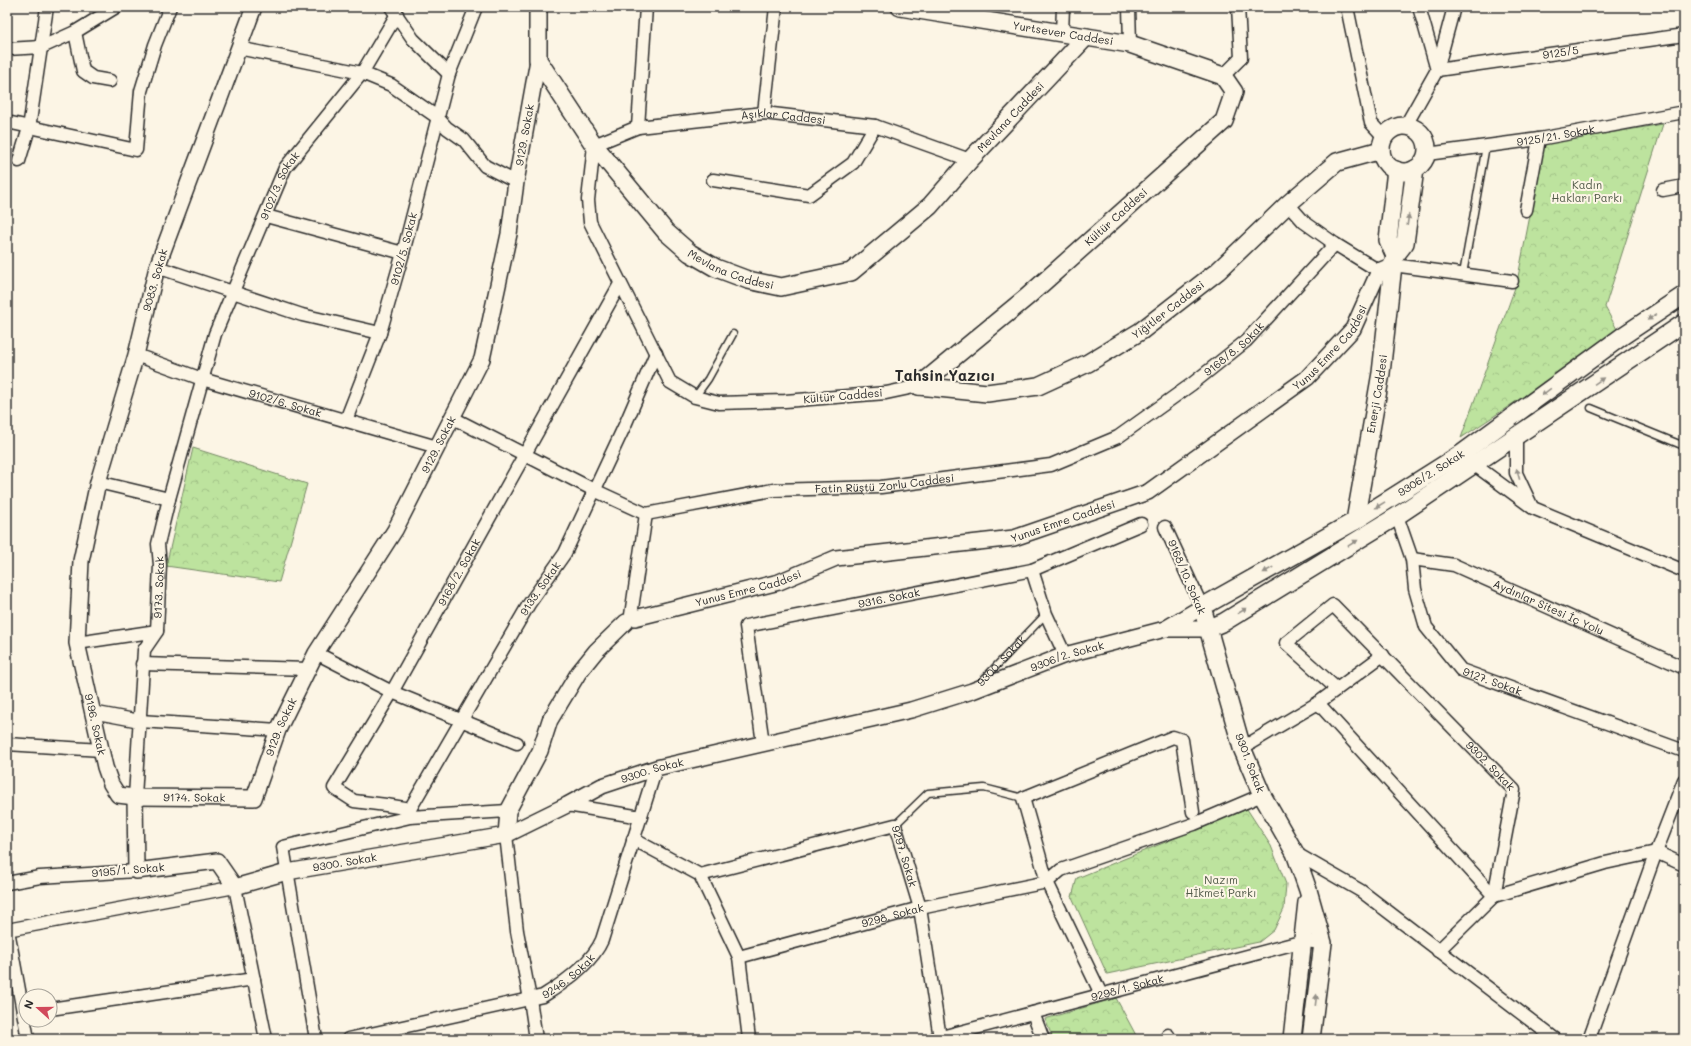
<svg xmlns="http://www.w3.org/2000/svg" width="1691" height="1046" font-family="Mali,sans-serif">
	<defs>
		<pattern id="park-crowns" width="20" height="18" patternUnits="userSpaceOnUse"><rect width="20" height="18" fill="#bde39e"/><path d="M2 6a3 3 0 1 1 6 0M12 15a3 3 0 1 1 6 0" fill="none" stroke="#a3c388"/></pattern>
	</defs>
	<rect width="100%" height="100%" fill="#fcf5e5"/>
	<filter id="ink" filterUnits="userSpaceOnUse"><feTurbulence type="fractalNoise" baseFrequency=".025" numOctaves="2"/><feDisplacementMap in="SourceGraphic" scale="8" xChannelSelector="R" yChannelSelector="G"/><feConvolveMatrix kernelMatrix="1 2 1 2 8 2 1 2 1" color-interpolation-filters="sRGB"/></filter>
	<g filter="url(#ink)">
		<!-- park -->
		<path fill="url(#park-crowns)" stroke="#748764" d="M1663,124L1605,307L1619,333L1461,438L1517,282L1544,144Z
			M193,448L307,484L279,582L166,566Z
			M1247,809L1271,846L1286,884L1284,909L1274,930L1259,942L1107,974L1072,897L1077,878Z
			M1116,998L1138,1039H1053L1045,1019Z"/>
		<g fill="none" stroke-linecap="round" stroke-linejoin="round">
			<defs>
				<g id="service">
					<path d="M1463,274L1486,146"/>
					<path d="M695,397L708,379L733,334"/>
					<path d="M1591,408L1684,446"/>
					<path id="s1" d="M979,684L1046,614"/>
					<path d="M895,825L928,793L984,788L1023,798"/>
				</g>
				<g id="minor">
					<path d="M391,7L413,39L449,74"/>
					<path d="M1129,7L1130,44"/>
					<path d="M1347,7L1371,123L1384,137"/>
					<path id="s2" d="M1454,7L1437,70L1684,35"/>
					<path d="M75,32L83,71L93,78L110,81"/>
					<path d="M1062,34L1063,7"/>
					<path d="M238,48L362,73L391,85L437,117L447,128L464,140L485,166L516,182"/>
					<path d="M7,49L42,47L75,32L116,7"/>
					<path d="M1223,76L1241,58L1238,7"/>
					<path d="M764,113L776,7"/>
					<path d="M7,122L136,150L141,91L155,45L170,7"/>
					<path d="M1406,125L1437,70L1419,7"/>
					<path d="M638,127L646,7"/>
					<path id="s3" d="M1427,154L1539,139L1684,112"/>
					<path d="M19,161L29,128L47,7"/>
					<path d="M713,180L809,195L853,163L875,126"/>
					<path d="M1663,190L1684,186"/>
					<path d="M1288,204L1304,222L1335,244L1379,271"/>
					<path d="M1526,210L1539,139"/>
					<path d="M266,216L403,253"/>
					<path d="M1393,265L1512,281"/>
					<path d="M157,267L302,315L380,333"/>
					<path id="s4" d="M136,355L202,379L437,447"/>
					<path id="s5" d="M919,386L886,393L785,401L719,403L695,397L670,382L590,222L588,200L594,145L638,127L764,113L875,126L970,160"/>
					<path d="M453,418L594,490L646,514"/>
					<path id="s6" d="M346,420L380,333L403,253L449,74L476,7"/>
					<path d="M1516,437V473L1532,507"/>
					<path d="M1468,460L1533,508L1684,571"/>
					<path d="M98,482L169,499"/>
					<path id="s7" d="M646,514L773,490L881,487L1051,465L1118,437L1192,384L1246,341L1335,244"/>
					<path id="s8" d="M1397,516L1412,559L1415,589L1426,627L1461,670L1684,751"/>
					<path d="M1165,527L1202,607"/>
					<path id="s9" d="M1412,559L1454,565L1682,667"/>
					<path d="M1032,570L1046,614L1065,655"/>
					<path d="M631,615L646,514"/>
					<path d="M77,643L157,631"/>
					<path d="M316,653L392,692L517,743"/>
					<path d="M142,664L308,669"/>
					<path id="s10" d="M1337,689L1286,643L1333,605L1514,790L1494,896"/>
					<path d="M1318,703L1494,896"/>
					<path d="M92,712L140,721L278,730"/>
					<path id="s11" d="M763,743L746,626L1032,570L1141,524"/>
					<path d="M7,744L101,750"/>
					<path d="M1242,748L1318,703L1383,655"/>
					<path id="s12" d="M135,797L144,650L157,631L160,565L158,544L169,499L215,334L285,168L362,73L397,14"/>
					<path d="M567,805L641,817"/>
					<path id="s13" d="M410,809L386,805L354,801L334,788L392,692L620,284"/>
					<path id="s14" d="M410,816V809L529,604L565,553L625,425L656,353"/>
					<path d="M506,835L517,931L530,999L536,1039"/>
					<path d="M633,839L700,875L739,957L749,1039"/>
					<path d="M1295,853L1361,891L1555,1039"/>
					<path id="s15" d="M700,875L895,825L920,908L940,1038"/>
					<path d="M7,883L40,877L136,871"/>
					<path d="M7,930L235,887L266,1039"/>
					<path d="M8,930L28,1039"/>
					<path d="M1438,951L1494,896L1605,863L1656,852L1684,865"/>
					<path id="s16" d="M739,957L920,908L1047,882L1061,870L1194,824L1262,795"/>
					<path d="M1101,994L1047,882L1023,798L1173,737L1182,740L1193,812"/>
					<path d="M50,1009L254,979"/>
					<path d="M1033,1013L1043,1039"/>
					<path d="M1168,1035L1170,1039"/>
					<path d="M316,1039L283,847L410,817L508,811"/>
					<path id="s17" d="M348,1039L543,996C564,983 592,963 602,940L656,768"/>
					<path id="s18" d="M934,1039L1304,941L1323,943"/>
					<path d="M1589,1039L1656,852L1684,780"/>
				</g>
				<g id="tertiary">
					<path id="s19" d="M254,7L157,267L136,355L98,482L81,561L77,643L105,767L111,784L118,795L135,797L254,798L278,730L316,653L395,530L482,359L509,234L516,182L538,60"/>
					<path id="s20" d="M635,618L779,582L836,558L1014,538L1148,492L1307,378L1353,329L1379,271L1393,265"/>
					<path d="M1166,629H1207"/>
					<path id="s21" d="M135,797L136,871L217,861L235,887L287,872L506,835L567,805L602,786L656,768L911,710L972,691L1065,655L1165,629L1202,607"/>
					<path d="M506,835L508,811L540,751L550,720L579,672L596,651L626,622"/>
				</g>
				<g id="secondary">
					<path id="s22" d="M538,7V60L594,145L666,232L690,253L716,268L748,280L781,287L851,272L930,206L970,160L1086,37"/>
					<path id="s23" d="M900,7L1130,44L1223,76L1234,92L1224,121L1027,297L919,386"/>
					<circle cx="1404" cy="149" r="23"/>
					<path d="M1395,256L1388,240L1396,170"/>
					<path id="s24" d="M919,386L987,393L1038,386L1088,363L1141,331L1218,271L1288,204L1337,162L1381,150"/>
					<path id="s25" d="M1355,521L1381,373L1393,265L1395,256L1405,243L1415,169"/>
					<path d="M1207,629L1224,622L1397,516L1684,323"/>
					<path d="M1292,1039L1307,902"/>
					<path id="s26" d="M1311,1039L1323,943L1308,890L1295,853L1262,795L1242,748L1202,607L1355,521L1461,454L1624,335L1684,295"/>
				</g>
			</defs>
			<!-- service casing -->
			<use href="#service" stroke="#2b2b2b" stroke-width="9"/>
			<!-- minor casing -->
			<use href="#minor" stroke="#2b2b2b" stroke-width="15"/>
			<!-- tertiary casing -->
			<use href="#tertiary" stroke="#2b2b2b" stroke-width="18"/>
			<!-- secondary casing -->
			<use href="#secondary" stroke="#2b2b2b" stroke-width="20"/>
			<!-- service -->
			<use href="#service" stroke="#fcf5e5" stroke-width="6"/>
			<!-- minor -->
			<use href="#minor" stroke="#fcf5e5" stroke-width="12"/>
			<!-- tertiary -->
			<use href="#tertiary" stroke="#fcf5e5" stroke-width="15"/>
			<!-- secondary -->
			<use href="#secondary" stroke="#fcf5e5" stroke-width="17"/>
		</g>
		<!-- one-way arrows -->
		<defs><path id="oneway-solid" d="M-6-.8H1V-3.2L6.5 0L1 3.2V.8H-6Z"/></defs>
		<g fill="#949088">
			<use href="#oneway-solid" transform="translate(1408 220) rotate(-82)"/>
			<use href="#oneway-solid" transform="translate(1652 317) rotate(146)"/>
			<use href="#oneway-solid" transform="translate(1599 381) rotate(-34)"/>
			<use href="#oneway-solid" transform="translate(1546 392) rotate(144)"/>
			<use href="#oneway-solid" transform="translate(1518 474) rotate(-106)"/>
			<use href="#oneway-solid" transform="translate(1380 505) rotate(148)"/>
			<use href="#oneway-solid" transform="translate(1353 543) rotate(-31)"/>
			<use href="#oneway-solid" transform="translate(1268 570) rotate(151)"/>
			<use href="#oneway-solid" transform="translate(1242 611) rotate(-31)"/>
			<use href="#oneway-solid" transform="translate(1316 1000) rotate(-83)"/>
		</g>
	</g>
	<g text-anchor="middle" stroke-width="4" stroke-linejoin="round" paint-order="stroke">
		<!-- street labels -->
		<g font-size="11" fill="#2b2b2b" stroke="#fcf5e5">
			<text dy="4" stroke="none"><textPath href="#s23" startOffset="165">Yurtsever Caddesi</textPath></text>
			<text dy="4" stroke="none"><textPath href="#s2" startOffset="190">9125/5</textPath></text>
			<text dy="4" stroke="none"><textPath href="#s22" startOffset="692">Mevlana Caddesi</textPath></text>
			<text dy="4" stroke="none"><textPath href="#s5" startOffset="705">Aşıklar Caddesi</textPath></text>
			<text dy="4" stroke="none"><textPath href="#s19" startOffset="1682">9129. Sokak</textPath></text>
			<text dy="4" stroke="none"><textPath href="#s3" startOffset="130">9125/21. Sokak</textPath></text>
			<text dy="4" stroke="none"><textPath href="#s12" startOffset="637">9102/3. Sokak</textPath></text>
			<text transform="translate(1116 217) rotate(-42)" y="4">Kültür Caddesi</text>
			<text dy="4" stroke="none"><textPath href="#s6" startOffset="181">9102/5. Sokak</textPath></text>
			<text dy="4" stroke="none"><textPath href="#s22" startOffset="344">Mevlana Caddesi</textPath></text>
			<text transform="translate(155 280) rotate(-74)" y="4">9083. Sokak</text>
			<text dy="4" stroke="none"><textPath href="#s24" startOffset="271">Yiğitler Caddesi</textPath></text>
			<text dy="4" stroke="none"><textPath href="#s20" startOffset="765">Yunus Emre Caddesi</textPath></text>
			<text dy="4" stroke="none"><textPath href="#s7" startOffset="627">9168/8. Sokak</textPath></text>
			<text dy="4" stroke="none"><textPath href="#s25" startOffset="129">Enerji Caddesi</textPath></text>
			<text transform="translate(843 396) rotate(-5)" y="4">Kültür Caddesi</text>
			<text dy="4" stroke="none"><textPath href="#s4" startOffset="157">9102/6. Sokak</textPath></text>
			<text dy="4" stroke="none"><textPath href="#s19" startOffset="1358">9129. Sokak</textPath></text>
			<text dy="4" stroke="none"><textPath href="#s26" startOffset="721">9306/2. Sokak</textPath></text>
			<text dy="4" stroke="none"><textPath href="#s7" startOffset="241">Fatin Rüştü Zorlu Caddesi</textPath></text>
			<text dy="4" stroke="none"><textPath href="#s20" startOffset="441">Yunus Emre Caddesi</textPath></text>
			<text dy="4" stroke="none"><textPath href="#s13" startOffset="330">9168/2. Sokak</textPath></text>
			<text transform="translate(1187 577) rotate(67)" y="4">9168/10. Sokak</text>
			<text dy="4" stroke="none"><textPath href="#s12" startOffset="214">9173. Sokak</textPath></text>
			<text dy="4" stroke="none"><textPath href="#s20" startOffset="117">Yunus Emre Caddesi</textPath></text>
			<text dy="4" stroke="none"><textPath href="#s14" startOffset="263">9133. Sokak</textPath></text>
			<text dy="4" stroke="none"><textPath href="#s11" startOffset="264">9316. Sokak</textPath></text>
			<text dy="4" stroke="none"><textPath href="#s9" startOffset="146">Aydınlar Sitesi İç Yolu</textPath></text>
			<text dy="4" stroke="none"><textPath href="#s21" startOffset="1055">9306/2. Sokak</textPath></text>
			<text dy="4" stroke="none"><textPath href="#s1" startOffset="32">9300. Sokak</textPath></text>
			<text dy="4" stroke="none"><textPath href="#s8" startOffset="204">9127. Sokak</textPath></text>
			<text dy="4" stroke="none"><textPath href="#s19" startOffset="747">9196. Sokak</textPath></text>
			<text dy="4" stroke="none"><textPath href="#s19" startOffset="1034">9129. Sokak</textPath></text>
			<text transform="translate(1250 763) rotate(69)" y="4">9301. Sokak</text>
			<text dy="4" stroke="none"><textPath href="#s10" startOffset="354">9302. Sokak</textPath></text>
			<text dy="4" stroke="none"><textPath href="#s21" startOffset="624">9300. Sokak</textPath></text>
			<text dy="4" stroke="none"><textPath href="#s19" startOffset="898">9174. Sokak</textPath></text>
			<text dy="4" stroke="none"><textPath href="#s15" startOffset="234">9297. Sokak</textPath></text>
			<text dy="4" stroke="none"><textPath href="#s21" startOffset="300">9300. Sokak</textPath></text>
			<text transform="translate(128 870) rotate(-5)" y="4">9195/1. Sokak</text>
			<text dy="4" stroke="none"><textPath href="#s16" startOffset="159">9298. Sokak</textPath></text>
			<text dy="4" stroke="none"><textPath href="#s17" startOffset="232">9246. Sokak</textPath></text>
			<text dy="4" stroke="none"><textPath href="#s18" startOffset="200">9298/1. Sokak</textPath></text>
		</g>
		<!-- park labels -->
		<g font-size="11" fill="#505948" stroke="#fcf5e5">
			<text x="1587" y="189">Kadın<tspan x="1587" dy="13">Hakları Parkı</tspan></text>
			<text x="1221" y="884">Nazım<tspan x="1221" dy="13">Hİkmet Parkı</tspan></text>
		</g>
		<!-- district labels -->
		<g font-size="15" font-weight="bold" fill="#2b2b2b" stroke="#fcf5e5">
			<text x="945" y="381">Tahsin Yazıcı</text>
		</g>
	</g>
	<!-- margin -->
	<rect width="1691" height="1046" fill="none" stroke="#fcf5e5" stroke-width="24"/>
	<rect x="12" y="12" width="1667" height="1022" fill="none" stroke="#2b2b2b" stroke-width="1.5" filter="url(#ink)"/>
	<!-- north arrow -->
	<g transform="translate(38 1008) rotate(291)"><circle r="19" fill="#fcf5e5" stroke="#a8a49b"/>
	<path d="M0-3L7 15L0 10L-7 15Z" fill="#d1495b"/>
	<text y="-6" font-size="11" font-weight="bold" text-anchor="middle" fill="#2b2b2b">N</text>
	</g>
</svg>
